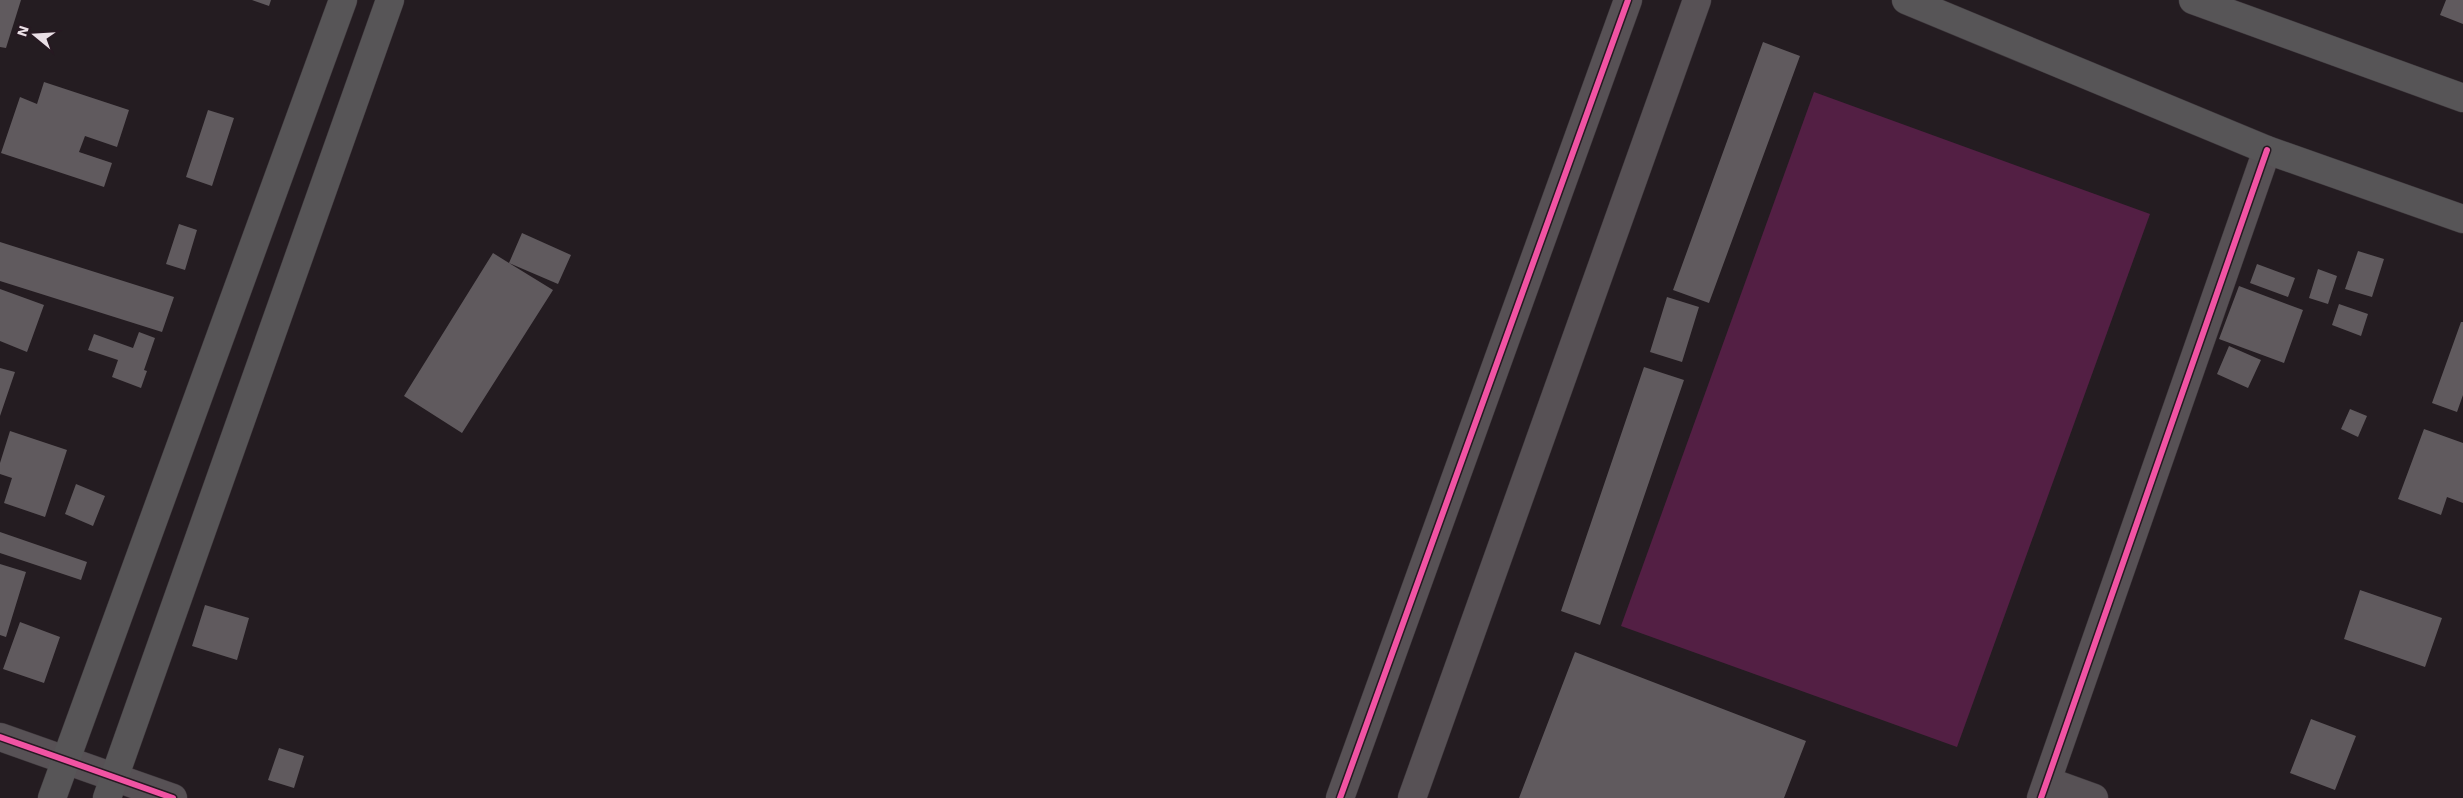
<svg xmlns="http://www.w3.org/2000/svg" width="2463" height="798" font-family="'Work Sans',sans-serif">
	<rect width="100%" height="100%" fill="#241c21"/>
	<!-- green -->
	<path fill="#531f44" d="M1814,92L2150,214L1957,747L1621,626Z"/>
	<!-- building -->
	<path fill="#605a5e" d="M0,0H21L6,48L0,47Z
		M252,0H271L269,6Z
		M2446,0H2463V24L2440,15Z
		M1763,42L1800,56L1709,303L1673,290Z
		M44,82L129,110L117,147L85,136L79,152L112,163L104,187L1,153L20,97L37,104Z
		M208,110L234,118L212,186L186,177Z
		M179,224L197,230L185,270L166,264Z
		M522,233L571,255L558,284L509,263L553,290L462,433L404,396L493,253L509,263Z
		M0,242L174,297L162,332L0,281Z
		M2358,251L2384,259L2372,297L2345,289Z
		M2257,264L2295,278L2288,297L2250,283Z
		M2318,269L2337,276L2328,304L2309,298Z
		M2239,286L2303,310L2284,363L2219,339Z
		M0,289L44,305L27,352L0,341Z
		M1667,297L1699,307L1682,362L1650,352Z
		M2339,304L2368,314L2361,336L2332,325Z
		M2461,322H2463V395L2457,412L2432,403Z
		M139,332L155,338L144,370L147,371L141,388L112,377L118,360L88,350L94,334L133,348Z
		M2229,346L2261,360L2248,388L2217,374Z
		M1644,367L1684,380L1600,625L1561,611Z
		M0,368L15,372L0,416Z
		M2350,409L2367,416L2358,437L2341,429Z
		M2424,429L2463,443V503L2447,497L2441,515L2398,499Z
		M10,431L67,450L45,517L4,503L12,478L0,474V463Z
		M76,484L105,496L93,526L65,514Z
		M0,532L87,562L81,580L0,553Z
		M0,564L26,572L6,637L0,635Z
		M2360,590L2442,618L2425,667L2344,639Z
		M205,605L249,618L237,660L192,646Z
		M20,622L60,637L44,683L3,669Z
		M1575,652L1806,741L1784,798H1519Z
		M2311,719L2356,736L2335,790L2290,773Z
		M279,748L304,756L294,788L268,780Z"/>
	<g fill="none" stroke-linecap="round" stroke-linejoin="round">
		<defs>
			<path id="minor" d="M0,737L173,798
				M2047,781L2094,798
				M2041,798L2267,150"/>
			<path id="tertiary" d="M1340,798L1628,0
				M1412,798L1697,0"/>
			<path id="secondary" d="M1906,0L2267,150L2463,219
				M2193,0L2463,98
				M52,798L343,0
				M107,798L390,0"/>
		</defs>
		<!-- minor casing -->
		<use href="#minor" stroke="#3d363b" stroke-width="29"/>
		<!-- tertiary casing -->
		<use href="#tertiary" stroke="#3d363b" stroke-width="29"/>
		<!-- secondary casing -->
		<use href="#secondary" stroke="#3d363b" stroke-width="29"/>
		<!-- minor -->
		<use href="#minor" stroke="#575155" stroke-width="28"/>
		<!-- tertiary -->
		<use href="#tertiary" stroke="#575155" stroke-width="28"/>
		<!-- secondary -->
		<use href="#secondary" stroke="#575557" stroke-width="28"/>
		<defs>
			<path id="cycleway" d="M0,737L173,798
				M1340,798L1628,0
				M2041,798L2267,150"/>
		</defs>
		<!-- cycleway casing -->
		<use href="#cycleway" stroke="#271922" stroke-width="9"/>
		<!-- cycleway -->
		<use href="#cycleway" stroke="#f153a3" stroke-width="6"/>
	</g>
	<!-- north arrow -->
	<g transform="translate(35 35) rotate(288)" stroke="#271922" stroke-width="4" paint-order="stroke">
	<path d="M0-4L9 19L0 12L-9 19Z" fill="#eae0e6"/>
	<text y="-8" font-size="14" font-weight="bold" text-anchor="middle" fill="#eae0e6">N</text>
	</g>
</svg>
